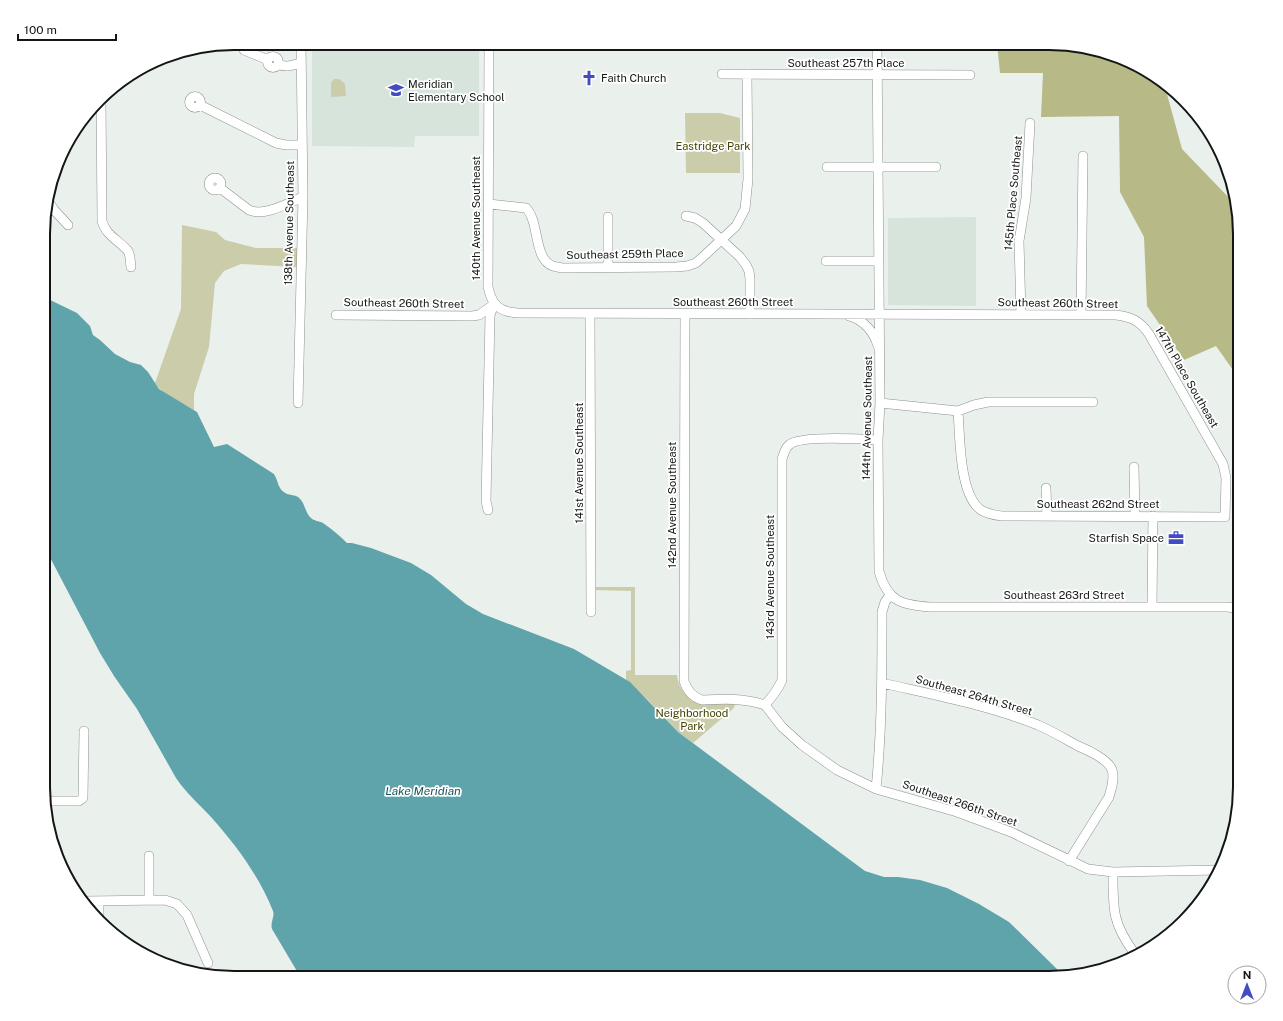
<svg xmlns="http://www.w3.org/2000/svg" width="1283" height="1021" font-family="'Public Sans',sans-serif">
	<rect width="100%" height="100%" fill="#eaf1ec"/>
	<!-- built -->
	<path fill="#d6e4db" d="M312,43H479V136H415L414,147L312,146Z
		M976,217V306L888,305V218Z"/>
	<!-- green -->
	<path fill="#caccaa" d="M334,79H339L345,84L346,96L331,97V83Z
		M685,113H720L740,118V173H686Z
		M182,225L216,232L225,240L256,248H297V267L241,264L224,271L215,283L209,347L194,394V410C181,402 163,396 155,383L181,309Z
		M594,587H635V675H677C678,685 684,696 694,700C702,703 725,703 735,703L734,708L693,743L678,732L649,701L626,680V671L631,670V591L594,590Z"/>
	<!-- forest -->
	<path fill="#b7ba86" d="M997,43H1061L1122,58L1164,83L1182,149L1233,202L1240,234V380L1216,346L1184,360L1147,306L1144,237L1120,192L1119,116L1041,117L1043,73H1000Z"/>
	<!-- water -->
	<path fill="#60a4ab" d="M44,297L77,313L90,326L93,335L100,340L115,354L130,362L141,365L148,372L159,389L197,412L214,447L227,444L274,474C279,482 277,489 287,494C290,495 295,495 298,497C305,502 305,513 311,518C314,521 319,521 323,523C332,529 340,536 347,543H352L371,548L411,563L431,575L466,604L483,614L574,649L630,682L678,732L865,871L884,877H898L920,880L947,888L979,904L1009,922L1063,975L1049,978H301L272,929C270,922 275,917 273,911C259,876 236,845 211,817C199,804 186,793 176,778L137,709L114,676L100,653L44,546Z"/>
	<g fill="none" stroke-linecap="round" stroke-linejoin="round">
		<defs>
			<path id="minor" d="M489,43L488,287C492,305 499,312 518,313L1116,315C1132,317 1140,321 1149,334L1223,464L1226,478L1225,517L1002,516C994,515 987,514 981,510C959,495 960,436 958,411
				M877,43L880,403L878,440L879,571C887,601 901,605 930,607H1228L1240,609
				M244,50L268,60
				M267.5 62a5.5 5.5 0 1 1 11 0a5.5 5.5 0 1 1-11 0Z
				M278,64C286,68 293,65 301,63
				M722,74L970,75
				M189.5 102a5.5 5.5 0 1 1 11 0a5.5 5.5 0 1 1-11 0Z
				M101,99L102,221C106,236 119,240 128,251C131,256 130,262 131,267
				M200,105L276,143L286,145H302
				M827,167H936
				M209 184a6 6 0 1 1 12 0a6 6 0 1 1-12 0Z
				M220,188L249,210C264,217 288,203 303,197
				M48,201L55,211L68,225
				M489,204L526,208C540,222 533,259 553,266C555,267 559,267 562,268L676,267L687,266L696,263L705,255L736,226L745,209L748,179L747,74
				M686,216L695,218L703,223L740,257L746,265L749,271L750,279V314
				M608,217V267
				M826,261H879
				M590,313L591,612
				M685,314L684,681C687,690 692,697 702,700C724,699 744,698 765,705
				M1021,314L1019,241L1026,198L1030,123
				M336,315L472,316L479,315L493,305
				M1081,315L1083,156
				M849,316C864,320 874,332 878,346
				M298,403L303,197L301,43
				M880,403L958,411L974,405L988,402H1093
				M1134,467L1135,516
				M1046,488L1047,516
				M488,510L486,501L490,315L494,304
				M1152,606L1153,516
				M882,683C934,695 987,705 1038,725C1052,731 1065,739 1078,746C1088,750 1109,760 1112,770C1115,779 1111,789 1109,797L1069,861
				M765,705L782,727L802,745L837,770L876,789L957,812L1011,832L1088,869L1113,872L1219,870
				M765,705C772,697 778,690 782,680V459C784,454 785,448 789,445C800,435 861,439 878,440
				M876,789C882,730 882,671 882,612L885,602L890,595
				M44,801H79L83,798L84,731
				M149,856V900
				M1113,872C1113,909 1112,923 1135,954
				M85,901L165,900L177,904L187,915L208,963
				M99,901V919"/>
		</defs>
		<!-- minor casing -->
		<use href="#minor" stroke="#8c928e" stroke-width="10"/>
		<!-- minor -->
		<use href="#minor" stroke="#fff" stroke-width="9"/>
	</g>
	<!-- icons -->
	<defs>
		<symbol id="church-bare" viewBox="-9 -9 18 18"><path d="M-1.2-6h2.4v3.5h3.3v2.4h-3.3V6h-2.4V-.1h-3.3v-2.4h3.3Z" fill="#434cc1" stroke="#fff" stroke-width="2.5" paint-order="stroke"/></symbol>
		<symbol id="school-bare" viewBox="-9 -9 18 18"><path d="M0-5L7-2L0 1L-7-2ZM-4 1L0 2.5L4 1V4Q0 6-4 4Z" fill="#434cc1" stroke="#fff" stroke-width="2.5" paint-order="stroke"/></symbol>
		<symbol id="office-bare" viewBox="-9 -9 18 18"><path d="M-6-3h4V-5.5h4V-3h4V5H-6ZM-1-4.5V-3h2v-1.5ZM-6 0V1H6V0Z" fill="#434cc1" stroke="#fff" stroke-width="2.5" paint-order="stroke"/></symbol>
	</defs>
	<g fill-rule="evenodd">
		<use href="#church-bare" x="578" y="67" width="22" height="22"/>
		<use href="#school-bare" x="385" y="79" width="22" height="22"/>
		<use href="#office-bare" x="1165" y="527" width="22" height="22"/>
	</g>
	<g text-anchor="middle" stroke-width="3.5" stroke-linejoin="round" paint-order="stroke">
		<!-- street labels -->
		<g font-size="11" fill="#131614" stroke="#fff">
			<text x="846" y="67">Southeast 257th Place</text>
			<text transform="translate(1013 193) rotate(-85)" y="4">145th Place Southeast</text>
			<text transform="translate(476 218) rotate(-90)" y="4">140th Avenue Southeast</text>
			<text transform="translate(289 223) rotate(-89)" y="4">138th Avenue Southeast</text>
			<text transform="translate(625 254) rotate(-1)" y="4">Southeast 259th Place</text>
			<text x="733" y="306">Southeast 260th Street</text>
			<text transform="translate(404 303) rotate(1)" y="4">Southeast 260th Street</text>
			<text transform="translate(1058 303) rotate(1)" y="4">Southeast 260th Street</text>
			<text transform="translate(1187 377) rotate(60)" y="4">147th Place Southeast</text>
			<text transform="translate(867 418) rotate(-89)" y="4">144th Avenue Southeast</text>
			<text transform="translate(579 463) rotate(-90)" y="4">141st Avenue Southeast</text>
			<text x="1098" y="508">Southeast 262nd Street</text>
			<text transform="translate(672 505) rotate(-90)" y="4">142nd Avenue Southeast</text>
			<text transform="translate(770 577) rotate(-90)" y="4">143rd Avenue Southeast</text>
			<text x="1064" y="599">Southeast 263rd Street</text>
			<text transform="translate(974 695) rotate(16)" y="4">Southeast 264th Street</text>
			<text transform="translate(960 803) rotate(19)" y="4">Southeast 266th Street</text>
		</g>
		<!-- poi labels -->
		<g font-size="11" fill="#131614" stroke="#fff" text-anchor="start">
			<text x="601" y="82">Faith Church</text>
			<text x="408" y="88">Meridian<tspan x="408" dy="13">Elementary School</tspan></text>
			<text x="1164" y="542" text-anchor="end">Starfish Space</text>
		</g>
		<!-- park labels -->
		<g font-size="11" fill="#424200" stroke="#fff">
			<text x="713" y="150">Eastridge Park</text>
			<text x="692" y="717">Neighborhood<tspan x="692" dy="13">Park</tspan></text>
		</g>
		<!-- water labels -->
		<g font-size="12" font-style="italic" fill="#1a555b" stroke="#fff">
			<text x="423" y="795">Lake Meridian</text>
		</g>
	</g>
	<!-- crop -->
	<path d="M0 0H1283V1021H0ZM234 50H1049A184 184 0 0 1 1233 234V787A184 184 0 0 1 1049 971H234A184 184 0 0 1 50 787V234A184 184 0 0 1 234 50Z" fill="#fff" fill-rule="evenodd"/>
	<path fill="none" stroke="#131614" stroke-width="2" d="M234 50H1049A184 184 0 0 1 1233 234V787A184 184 0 0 1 1049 971H234A184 184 0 0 1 50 787V234A184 184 0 0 1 234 50Z"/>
	<!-- north arrow -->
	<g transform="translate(1247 985)"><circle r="19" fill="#ffffff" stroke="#a1a2a1"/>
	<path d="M0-3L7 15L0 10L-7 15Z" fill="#434cc1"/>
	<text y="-6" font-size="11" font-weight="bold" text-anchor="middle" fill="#131614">N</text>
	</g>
	<!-- scale -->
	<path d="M18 34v6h98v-6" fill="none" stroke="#131614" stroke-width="2"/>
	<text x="24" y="34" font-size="12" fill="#131614" stroke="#ffffff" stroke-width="3" paint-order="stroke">100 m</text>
</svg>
